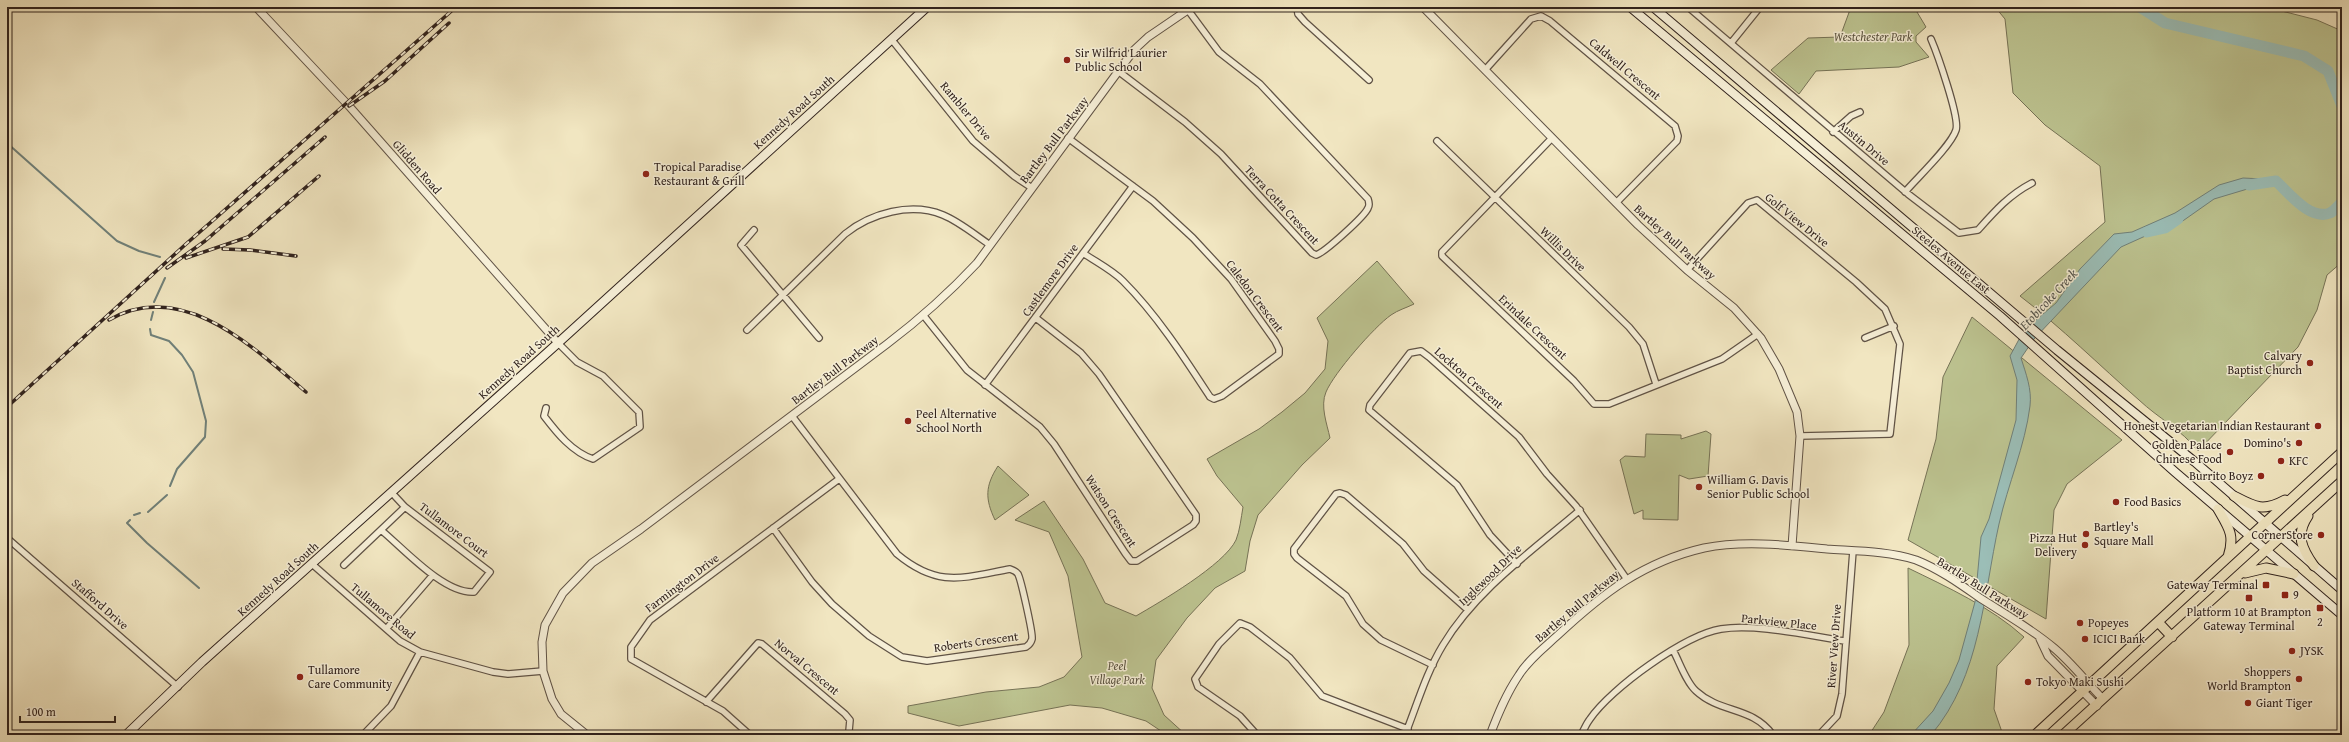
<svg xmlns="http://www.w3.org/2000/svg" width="2349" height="742" font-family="'Gentium Book Plus',serif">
	<rect width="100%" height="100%" fill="#f1e6c1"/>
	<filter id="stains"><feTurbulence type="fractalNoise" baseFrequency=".005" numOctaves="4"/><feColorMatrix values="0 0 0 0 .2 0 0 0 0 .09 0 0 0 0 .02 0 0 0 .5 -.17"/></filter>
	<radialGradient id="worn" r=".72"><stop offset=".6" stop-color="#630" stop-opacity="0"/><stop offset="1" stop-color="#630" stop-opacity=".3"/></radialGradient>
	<!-- green -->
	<path fill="#bdc491" stroke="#767357" d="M1851,7H1914L1926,27L1916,36V42L1929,57L1899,67L1816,71L1799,94L1771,70L1808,38L1840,37Z
		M1995,7H2266L2317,20L2342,31V262L2327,275L2317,310L2298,347L2198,451C2182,430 2158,418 2139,400C2099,365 2062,328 2020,296L2105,222L2100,166L2045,125L2013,93L2005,19Z
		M1377,261L1414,304C1406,308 1398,310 1391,315C1374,327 1334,373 1326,392C1320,406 1327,424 1330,438L1302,465L1258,515L1250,541L1245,571L1215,588L1187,618L1156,660L1152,688L1164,715L1186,735H1167L1146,721L1102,708L1070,705L959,726L908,713V706L986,692L1039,687L1064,677L1082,657L1068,576L1049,532L1015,520L1044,501L1083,559L1105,603L1136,616C1160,602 1224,565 1236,540C1240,530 1241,518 1243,507L1217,476L1207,459L1259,429L1282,412L1305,393L1325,369L1328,341L1317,318Z
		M1972,317L2122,440L2067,484L2054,510L2046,619L1908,540L1936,439L1943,377Z
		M1706,431L1711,434L1708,476L1689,479L1679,475L1678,520L1643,519V510L1634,514L1620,460L1625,456L1645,457L1646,434L1681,435V439Z
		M998,466L1029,495L995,520C985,499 985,486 998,466Z
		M1908,568C1947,587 1991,607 2024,637L1997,666L1994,709L2003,735H1869L1884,712L1909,645Z"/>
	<!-- water -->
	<path fill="#9bbeb7" stroke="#708079" d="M2243,178L2264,179V184L2214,199L2177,225L2163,228L2121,247L2034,339L2021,358C2026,374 2032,389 2030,406C2025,446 2008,484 1999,524C1983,596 1981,676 1931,735H1911L1933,711L1949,683L1959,660L1975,602L1981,537L1989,519L2016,420L2017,380L2010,356L2024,330L2056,303L2080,269L2114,234L2132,232L2175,213L2219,185Z"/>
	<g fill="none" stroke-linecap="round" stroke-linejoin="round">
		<!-- stream -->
		<path stroke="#708079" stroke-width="2" d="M7,143L117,241L139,251L160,257
			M154,302L165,278
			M151,320L153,312
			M150,329L151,335L169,341L182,355L193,372L206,421L205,437L177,469L170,486
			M148,512L167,495
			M134,515L140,513
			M130,520L127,523L147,543L199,588"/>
		<!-- river -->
		<path stroke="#9bbeb7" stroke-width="11" d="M2140,7L2165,23L2304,56L2328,71L2342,106
			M2249,185L2276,181C2288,192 2310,221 2330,213C2334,211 2339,205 2342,202
			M2147,232L2165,228L2178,219"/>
		<defs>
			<path id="minor" d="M1297,7L1298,14L1305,22L1369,80
				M1688,7L1908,194L1959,233L1978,230C1995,211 2009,195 2032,183
				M892,40L973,141L1014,176L1032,188
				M1731,43L1760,7
				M1485,70L1531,19L1541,16L1550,21L1675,126L1678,136L1677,141L1616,203
				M1118,71L1185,122L1221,154L1312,253L1316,255C1324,253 1365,216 1368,208C1370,205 1369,202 1368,199L1260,84L1219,52L1188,10
				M1833,132L1851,116L1860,112
				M1068,138L1153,201L1193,238L1231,279L1275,341L1279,349V354L1222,396L1214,399L1210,397C1184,357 1157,315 1123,281C1112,270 1096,262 1083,253
				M1552,138L1442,252V256L1574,381L1594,404H1609L1722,359L1758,334
				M1437,141L1629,327L1643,344L1656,384
				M1905,192C1917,178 1951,146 1956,130C1960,118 1937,53 1931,39
				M754,230L741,245L819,338
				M1687,270L1748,203L1757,200L1856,282L1885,309L1900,344L1890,434L1800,436
				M924,316L967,370L1040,427L1054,444L1125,553L1131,561H1137L1193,525L1196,521V515L1099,374L1081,353L1036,318
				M747,330L845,234C871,213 911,202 943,215C960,222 975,235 990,245
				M1865,338L1894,326
				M985,385L1133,186
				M546,408L544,416C557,433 572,452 593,459L640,427L639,412L603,376L577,362L558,343
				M773,528L812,582L832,604L869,636L902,657L927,661L1026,647C1029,645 1031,643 1032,639C1033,633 1021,580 1018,574C1016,571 1013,570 1010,569C962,578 938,588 897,554L792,416
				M381,530C404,549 444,594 474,592L490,572L405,507L392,493
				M7,538L178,687
				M312,564L400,641L420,652L493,672L508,674L543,671
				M1517,564L1490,535L1457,485L1369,410L1370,405L1410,353L1421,351L1429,357L1519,437L1547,474L1576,506L1626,578
				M344,565L405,507
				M387,628L432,576
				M1673,650C1680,663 1686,682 1696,691C1721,714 1752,706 1773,735
				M1433,665L1381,640L1363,624L1346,596L1297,558L1294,554V549L1336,494L1340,493L1346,495L1403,544L1424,571L1468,610
				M706,702L758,643L762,644L845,714L850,720L849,731L846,735
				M363,735L391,706L420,652
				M750,735L723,711L631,659V647L650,620L839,479
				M1257,735L1240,716L1198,687L1195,679L1219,644L1240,623L1250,627L1290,658L1322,696L1408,729
				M1405,735C1417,705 1426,673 1443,645C1476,590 1532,551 1580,510
				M1581,735C1584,730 1586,724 1590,719C1611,688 1685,635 1721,629C1756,623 1810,636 1845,641
				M1819,735L1837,716L1842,694L1853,551"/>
			<path id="tertiary" d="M256,7L349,106L558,343
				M1423,7L1638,225L1687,270L1734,308L1761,338L1779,369L1797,412L1800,436L1792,546
				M2040,639L2048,656L2097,706
				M587,735L561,714L552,699L543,671L542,642L545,625L563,593L592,563L641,529L887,344C920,319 949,293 977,263L1134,50L1148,37L1192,7
				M1490,735C1498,714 1506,694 1519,675C1529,659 1545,647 1558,635C1603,593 1643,562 1704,548C1743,540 1787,545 1827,549C1856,551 1888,551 1916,560C1939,569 1960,584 1980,598C2005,614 2032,629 2054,648C2072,663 2087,683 2103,699"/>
			<path id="secondary" d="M1630,7L2000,316L2175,472L2342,615
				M1653,7L2057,350L2195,462L2342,590
				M126,735L202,662L558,343L927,7"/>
			<path id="primary" d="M2234,496C2255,507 2263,512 2285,500
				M2218,509C2229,528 2235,535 2228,557
				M2308,516C2295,535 2302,549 2314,566
				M2245,573L2266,568L2294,574
				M2158,622L2172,637
				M2035,735L2342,452
				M2063,735L2342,481"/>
		</defs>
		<!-- minor casing -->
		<use href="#minor" stroke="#605346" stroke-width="8"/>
		<!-- tertiary casing -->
		<use href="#tertiary" stroke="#605346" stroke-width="9"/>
		<!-- secondary casing -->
		<use href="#secondary" stroke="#30221d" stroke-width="10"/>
		<!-- primary casing -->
		<use href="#primary" stroke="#30221d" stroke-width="11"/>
		<!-- minor -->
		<use href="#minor" stroke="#f6efd7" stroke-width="5.5"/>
		<!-- tertiary -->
		<use href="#tertiary" stroke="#f6efd7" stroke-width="7"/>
		<!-- secondary -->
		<use href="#secondary" stroke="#f6efd7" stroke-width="8"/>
		<!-- primary -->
		<use href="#primary" stroke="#f1e6c1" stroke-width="9"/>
		<defs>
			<path id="rail" d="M349,106L385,81L449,23
				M223,249L250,250L296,256
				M186,258L248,237L319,176
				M167,268L205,241L325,137
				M109,320C182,278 253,347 306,392
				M7,407L186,244L456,7"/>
		</defs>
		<!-- rail casing -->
		<use href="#rail" stroke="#30221d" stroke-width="3.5"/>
		<!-- rail -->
		<use href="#rail" stroke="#f6efd7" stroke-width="2" stroke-dasharray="6" stroke-linecap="butt"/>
	</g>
	<!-- markers -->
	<g fill="#8f2418" stroke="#f6efd7" stroke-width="1.5">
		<circle cx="1067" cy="60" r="4"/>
		<circle cx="646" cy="174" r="4"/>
		<circle cx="2310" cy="363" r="4"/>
		<circle cx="908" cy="421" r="4"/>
		<circle cx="2318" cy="426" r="4"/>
		<circle cx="2299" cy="443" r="4"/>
		<circle cx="2230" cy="452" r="4"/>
		<circle cx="2281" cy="461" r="4"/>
		<circle cx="2261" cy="476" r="4"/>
		<circle cx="1699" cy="487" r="4"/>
		<circle cx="2116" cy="502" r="4"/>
		<circle cx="2086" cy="534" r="4"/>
		<circle cx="2321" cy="535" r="4"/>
		<circle cx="2085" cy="545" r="4"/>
		<rect x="2262" y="581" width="8" height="8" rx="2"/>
		<rect x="2281" y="591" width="8" height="8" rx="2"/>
		<rect x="2245" y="594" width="8" height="8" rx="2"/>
		<rect x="2316" y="604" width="8" height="8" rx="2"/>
		<circle cx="2080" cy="623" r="4"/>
		<circle cx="2085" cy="639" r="4"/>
		<circle cx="2292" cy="651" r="4"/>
		<circle cx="300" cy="677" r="4"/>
		<circle cx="2299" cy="679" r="4"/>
		<circle cx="2028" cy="682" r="4"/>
		<circle cx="2248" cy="703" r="4"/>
	</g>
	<g text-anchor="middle" stroke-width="3" stroke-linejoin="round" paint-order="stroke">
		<!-- park labels -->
		<g font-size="12" font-style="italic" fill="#5a5340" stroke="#f6efd7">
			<text x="1873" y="41">Westchester Park</text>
			<text x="1117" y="670">Peel<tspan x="1117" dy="14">Village Park</tspan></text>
		</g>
		<!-- poi labels -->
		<g font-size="12" fill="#30221d" stroke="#f6efd7" text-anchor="start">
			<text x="1075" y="57">Sir Wilfrid Laurier<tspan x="1075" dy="14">Public School</tspan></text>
			<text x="654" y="171">Tropical Paradise<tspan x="654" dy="14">Restaurant &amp; Grill</tspan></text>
			<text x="2302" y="360" text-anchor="end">Calvary<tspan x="2302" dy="14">Baptist Church</tspan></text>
			<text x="916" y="418">Peel Alternative<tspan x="916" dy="14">School North</tspan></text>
			<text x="2310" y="430" text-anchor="end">Honest Vegetarian Indian Restaurant</text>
			<text x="2291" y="447" text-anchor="end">Domino's</text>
			<text x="2222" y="449" text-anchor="end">Golden Palace<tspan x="2222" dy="14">Chinese Food</tspan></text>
			<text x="2289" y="465">KFC</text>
			<text x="2253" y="480" text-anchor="end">Burrito Boyz</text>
			<text x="1707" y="484">William G. Davis<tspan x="1707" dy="14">Senior Public School</tspan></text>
			<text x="2124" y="506">Food Basics</text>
			<text x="2094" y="531">Bartley's<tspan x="2094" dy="14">Square Mall</tspan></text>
			<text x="2313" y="539" text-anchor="end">CornerStore</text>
			<text x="2077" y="542" text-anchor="end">Pizza Hut<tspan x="2077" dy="14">Delivery</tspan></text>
			<text x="2258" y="589" text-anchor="end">Gateway Terminal</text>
			<text x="2293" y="599">9</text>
			<text x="2249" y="616" text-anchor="middle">Platform 10 at Brampton<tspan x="2249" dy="14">Gateway Terminal</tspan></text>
			<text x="2320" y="626" text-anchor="middle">2</text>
			<text x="2088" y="627">Popeyes</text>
			<text x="2093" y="643">ICICI Bank</text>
			<text x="2300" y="655">JYSK</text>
			<text x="308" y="674">Tullamore<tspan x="308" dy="14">Care Community</tspan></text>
			<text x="2291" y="676" text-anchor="end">Shoppers<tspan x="2291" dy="14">World Brampton</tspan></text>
			<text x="2036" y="686">Tokyo Maki Sushi</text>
			<text x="2256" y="707">Giant Tiger</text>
		</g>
		<!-- street labels -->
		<g font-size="12" fill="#30221d" stroke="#f6efd7">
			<text transform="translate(1625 69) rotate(40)" y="4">Caldwell Crescent</text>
			<text transform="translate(966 111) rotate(50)" y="4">Rambler Drive</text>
			<text transform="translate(794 112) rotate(-42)" y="4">Kennedy Road South</text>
			<text transform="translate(1054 140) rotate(-53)" y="4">Bartley Bull Parkway</text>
			<text transform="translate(1864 143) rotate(40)" y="4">Austin Drive</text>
			<text transform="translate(417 167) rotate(49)" y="4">Glidden Road</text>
			<text transform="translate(1282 205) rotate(47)" y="4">Terra Cotta Crescent</text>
			<text transform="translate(1797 220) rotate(39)" y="4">Golf View Drive</text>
			<text transform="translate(1675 242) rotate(42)" y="4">Bartley Bull Parkway</text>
			<text transform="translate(1563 249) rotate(44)" y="4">Willis Drive</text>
			<text transform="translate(1951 260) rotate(40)" y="4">Steeles Avenue East</text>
			<text transform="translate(1050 280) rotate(-54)" y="4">Castlemore Drive</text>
			<text transform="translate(1255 296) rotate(53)" y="4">Caledon Crescent</text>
			<text transform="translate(1533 327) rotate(43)" y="4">Erindale Crescent</text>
			<text transform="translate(519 362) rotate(-42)" y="4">Kennedy Road South</text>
			<text transform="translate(835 370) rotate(-37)" y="4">Bartley Bull Parkway</text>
			<text transform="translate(1469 378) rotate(41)" y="4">Lockton Crescent</text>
			<text transform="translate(1111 511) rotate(57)" y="4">Watson Crescent</text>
			<text transform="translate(454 530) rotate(37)" y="4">Tullamore Court</text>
			<text transform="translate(1490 575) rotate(-44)" y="4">Inglewood Drive</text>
			<text transform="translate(278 579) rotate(-42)" y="4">Kennedy Road South</text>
			<text transform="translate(682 583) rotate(-37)" y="4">Farmington Drive</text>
			<text transform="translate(1983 588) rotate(32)" y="4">Bartley Bull Parkway</text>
			<text transform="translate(100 604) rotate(41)" y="4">Stafford Drive</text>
			<text transform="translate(1577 606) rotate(-40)" y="4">Bartley Bull Parkway</text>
			<text transform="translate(383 611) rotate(40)" y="4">Tullamore Road</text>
			<text transform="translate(1779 622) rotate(6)" y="4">Parkview Place</text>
			<text transform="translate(976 642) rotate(-8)" y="4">Roberts Crescent</text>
			<text transform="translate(1834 646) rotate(-86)" y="4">River View Drive</text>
			<text transform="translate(807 667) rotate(40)" y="4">Norval Crescent</text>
		</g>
		<!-- water labels -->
		<g font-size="13" font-style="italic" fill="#50514b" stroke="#f6efd7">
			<text transform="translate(2048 299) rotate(-47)" y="5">Etobicoke Creek</text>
		</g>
	</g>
	<!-- margin -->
	<rect width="2349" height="742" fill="none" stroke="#f1e6c1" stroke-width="24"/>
	<rect x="8" y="8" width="2333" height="726" fill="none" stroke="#30221d" stroke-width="2"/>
	<rect x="12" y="12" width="2325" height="718" fill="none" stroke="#30221d"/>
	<!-- scale -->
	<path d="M20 716v6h95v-6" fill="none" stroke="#30221d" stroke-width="2"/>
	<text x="26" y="716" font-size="12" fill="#30221d" stroke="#f6efd7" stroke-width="3" paint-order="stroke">100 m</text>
	<rect width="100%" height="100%" filter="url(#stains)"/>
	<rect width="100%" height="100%" fill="url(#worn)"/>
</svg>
